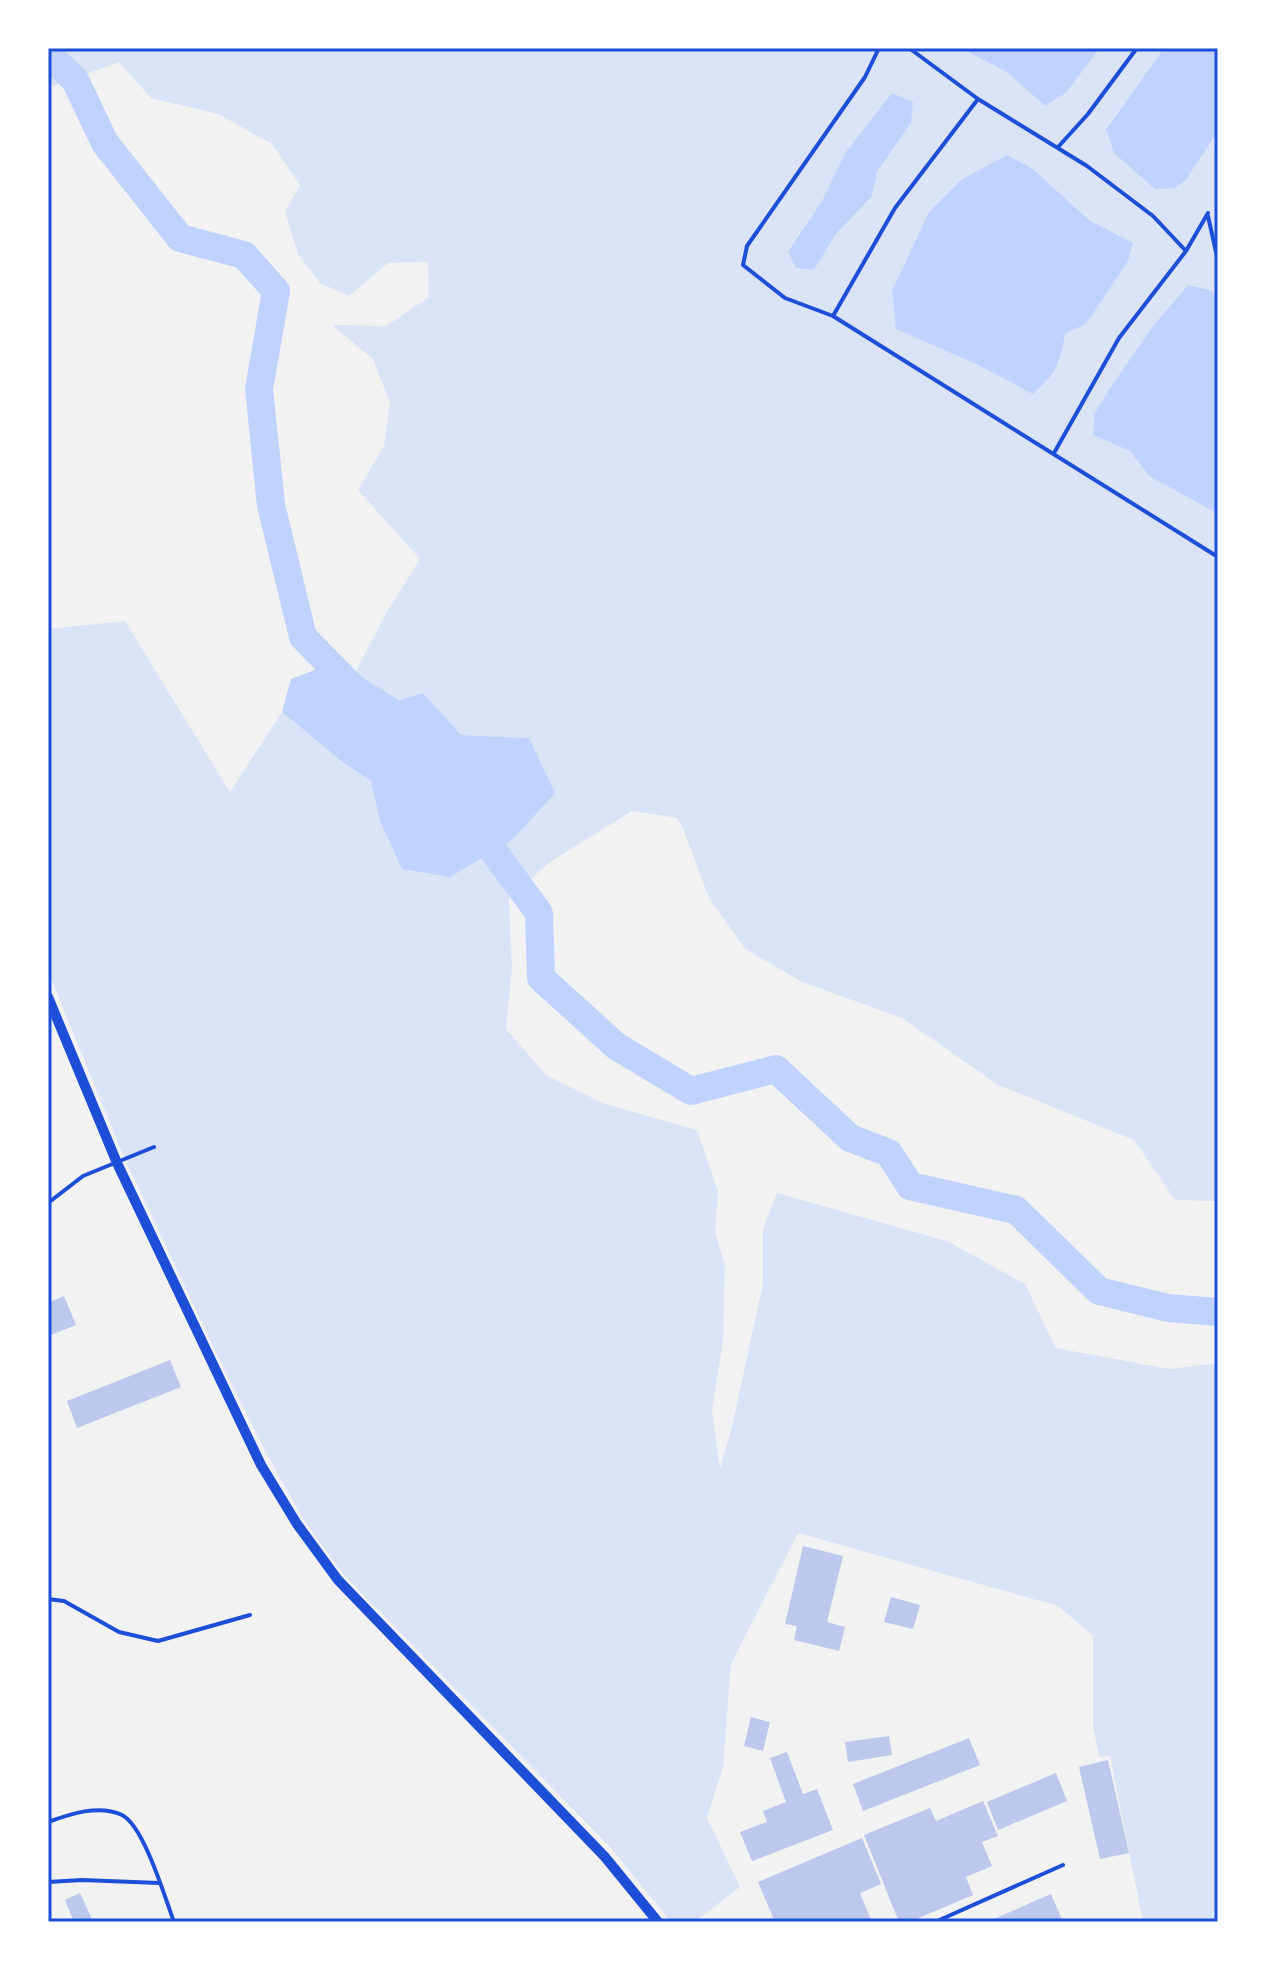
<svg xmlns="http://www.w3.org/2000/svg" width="1266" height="1970" font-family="Lato,sans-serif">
	<rect width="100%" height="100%" fill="#f2f2f2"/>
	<!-- green -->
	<path fill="#dbe4f7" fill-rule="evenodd" d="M48,48H961L1008,73L1045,106L1066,93L1100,48H1164L1106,128L1186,180L1218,131V296L1210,290L1188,285L1153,326L1112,385L1094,414L1093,434L1130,451L1149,476L1218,514V1201L1175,1200L1134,1140L998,1085L902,1018L802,982L745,949L709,898L682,826L677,818L632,811L550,862L509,898L512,968L506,1029L546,1075L605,1104L697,1130L718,1191L715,1231L725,1266L723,1341L712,1410L720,1469L733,1422L763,1283V1229L777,1193L947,1241L1025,1284L1056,1348L1169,1369L1218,1363V1922H1143L1110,1756L1099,1757L1093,1726V1636L1058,1606L798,1533L731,1664L723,1767L707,1818L740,1887L694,1922H671L611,1848L343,1574L303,1519L269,1458L219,1359L123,1155L48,971V629L125,621L230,792L282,712L345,764L371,781L380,821L529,738L460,735L423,693L399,700L355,673L385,615L420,559L358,490L384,446L390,403L373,359L332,325L386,326L429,297L428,262L388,263L349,296L320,283L298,254L285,212L300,185L272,144L218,114L151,98L119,62L48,88ZM892,94L912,102L911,123L877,172L872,196L836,234L814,270L788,250L822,201L845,153ZM1033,169L1089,220L1132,243L1086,324L1065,334L1033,393L976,364Z"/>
	<!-- water -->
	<path fill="#bfd3fe" d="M961,48H1100L1066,93L1045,106L1008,73Z
		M1164,48H1218V131L1186,180L1175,188L1155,189L1114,153L1106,129Z
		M892,93L913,102L911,123L877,172L872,196L836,234L814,270L796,268L788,251L822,201L845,153Z
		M1007,155L1033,169L1089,220L1133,243L1128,261L1086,324L1065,334C1060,363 1056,374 1033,394L976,364L896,329L892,291L929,212L961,180Z
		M1188,285L1210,290L1218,296V514L1149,476L1130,451L1093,435L1094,414L1112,385L1153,326Z
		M328,665L355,673L399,700L423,693L461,735L529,738L555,793L511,841L450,877L402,869L380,821L371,781L345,764L282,712L291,679Z"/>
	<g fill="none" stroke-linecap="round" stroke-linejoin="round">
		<!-- river -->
		<path stroke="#bfd3fe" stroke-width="28" d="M48,54L75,80L105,143L180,238L244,255L276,291L259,389L271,505L303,637L360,695
			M472,822L539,913L541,978L616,1046L691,1091L776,1069L850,1138L889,1153L910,1186L1016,1210L1099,1291L1168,1308L1218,1312"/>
	</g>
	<!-- building -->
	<path fill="#bdc9ec" d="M64,1296L76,1325L48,1336V1303Z
		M170,1360L181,1387L77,1428L67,1401Z
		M803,1546L843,1556L827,1622L845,1627L839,1651L794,1640L797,1626L785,1624Z
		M891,1597L920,1605L913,1629L884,1622Z
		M751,1717L770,1722L763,1751L744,1746Z
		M889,1736L892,1755L848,1762L845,1742Z
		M969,1738L980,1765L863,1811L853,1784Z
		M787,1752L803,1794L817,1789L833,1830L752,1861L740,1832L767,1822L763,1811L786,1802L770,1758Z
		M1108,1760L1129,1853L1100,1859L1079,1767Z
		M1056,1773L1067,1801L998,1830L987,1802Z
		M983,1801L998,1836L982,1842L992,1866L966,1877L973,1895L909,1922H899L864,1835L930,1808L936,1821Z
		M862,1838L881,1884L860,1893L872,1922H775L758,1882Z
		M80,1893L92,1919L74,1922L65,1900Z
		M1051,1894L1063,1922H987Z"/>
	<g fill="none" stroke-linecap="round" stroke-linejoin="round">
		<!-- service -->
		<path stroke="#1d4ed8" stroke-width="4" d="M879,48L865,77L747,246L743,265L785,298L833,316L1218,557
			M909,48L978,99L1087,166L1153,216L1186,251
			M1059,146L1088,114L1137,48
			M1208,216L1218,261
			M833,316L895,208L978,99
			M1054,453L1119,338L1186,251L1208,213
			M48,1203L83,1176L154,1147
			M48,1599L64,1601L119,1632L158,1641L250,1615
			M48,1822C70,1814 99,1804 122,1815C144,1826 165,1898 174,1922
			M48,1882L82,1880L159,1883
			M935,1922L1063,1865"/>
		<!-- tertiary -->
		<path stroke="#1d4ed8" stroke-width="10" d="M48,997L117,1163L261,1465L297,1524L338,1580L605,1857L658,1922"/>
	</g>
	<!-- border -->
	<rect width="1266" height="1970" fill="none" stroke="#ffffff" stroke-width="100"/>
	<rect x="50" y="50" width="1166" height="1870" fill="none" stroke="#1d4ed8" stroke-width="3"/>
</svg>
